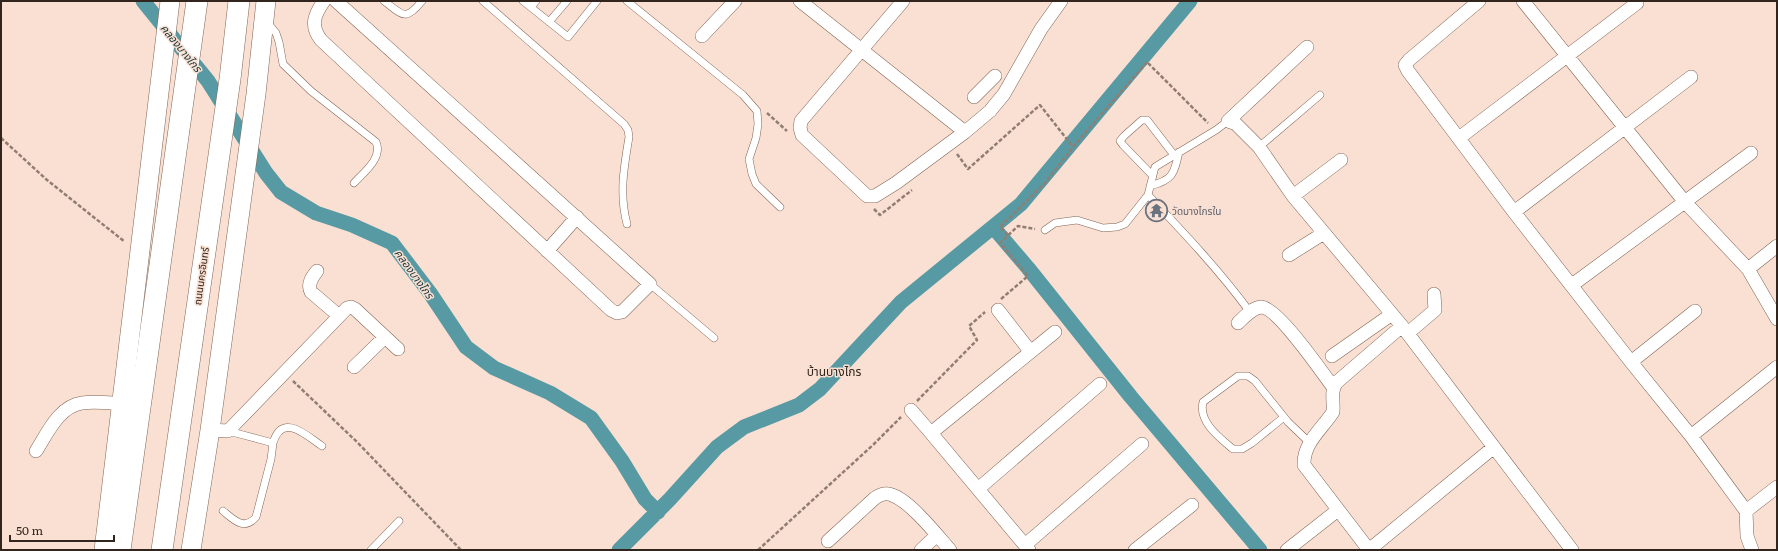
<svg xmlns="http://www.w3.org/2000/svg" width="1778" height="551" font-family="Literata,'Noto Sans Thai',serif">
	<rect width="100%" height="100%" fill="#fae0d2"/>
	<g fill="none" stroke-linecap="round" stroke-linejoin="round">
		<!-- canal -->
		<path stroke="#579aa4" stroke-width="15" d="M143,1L208,81L266,173L281,192L316,213L352,225L392,243L430,293L466,347L494,368L550,393L591,418L622,461L645,499L658,512
			M993,227L1028,268L1131,397L1260,550
			M619,550L670,499L717,447L744,427L799,405L820,389L901,302L1021,204L1190,1"/>
		<defs>
			<path id="lane" d="M384,1C403,15 405,22 422,1
				M483,1L624,124L628,130L629,137C624,167 619,194 627,224
				M523,1L568,37L597,1
				M627,1L743,95L757,111L758,124L756,138L749,159L752,174L756,184L780,207
				M531,7L536,1
				M267,22L276,33L279,42L283,64L311,91L376,142C383,158 364,172 354,183
				M549,22L567,1
				M1259,147L1320,95
				M1152,175L1123,145L1120,141L1124,136L1142,120H1147L1174,155
				M1150,186C1173,180 1174,174 1179,152
				M1148,195C1184,233 1219,270 1250,312
				M1045,230L1055,223L1077,220L1103,228L1117,227L1125,224L1148,195L1155,167L1216,130L1228,121
				M650,284L714,338
				M1284,417L1252,443L1242,449H1233C1220,438 1198,422 1203,402L1238,376H1248L1255,381L1288,422L1310,443
				M273,443C282,412 306,435 322,446
				M223,511C234,520 244,531 256,517L271,459L273,443L228,431
				M371,550L399,521"/>
			<path id="street" d="M324,1C314,15 310,26 321,40L611,310L617,313L622,312L650,284L336,1
				M800,1L965,132
				M903,1L801,121L800,128L802,135L867,196H875L896,183L965,132L990,111L1004,94L1041,29L1061,1
				M1479,1L1409,60L1405,65L1408,71L1514,212L1631,362L1691,436L1746,511L1747,536L1752,550
				M1523,1L1684,201L1748,269L1777,319
				M702,36L735,1
				M1307,47L1228,121L1236,124L1259,147L1293,196L1402,326L1572,550
				M974,97L995,76
				M1459,138L1637,3
				M1293,196L1341,160
				M1514,212L1691,77
				M547,251L577,217
				M1289,255L1324,233
				M1748,269L1777,246
				M317,271C312,277 307,284 311,292L338,315
				M1572,285L1751,153
				M998,310L1030,351
				M1238,323C1244,317 1252,308 1261,307C1277,307 1322,372 1333,387
				M1408,333L1435,310L1434,294
				M1332,356L1392,314
				M1631,362L1695,311
				M354,367L385,337
				M911,410L931,433
				M210,430L228,431L347,308L351,307L355,309L398,349
				M1691,436L1777,367
				M36,451C47,434 59,406 82,403C95,401 109,403 123,404
				M978,489L1100,384
				M1746,511L1777,487
				M828,541L875,498C881,494 886,492 892,495C910,501 937,535 950,550
				M1025,545L1142,444
				M921,550L937,535
				M1029,550L931,433L1055,332
				M1135,550L1192,505
				M1287,550L1338,510
				M1369,550L1304,465C1303,443 1322,429 1333,412C1334,400 1330,391 1337,382L1402,326
				M1369,550L1494,447"/>
			<path id="secondary" d="M104,550L170,1
				M191,550L210,430L256,94L266,1"/>
			<path id="primary" d="M120,550L197,1
				M162,550L230,79L239,1"/>
		</defs>
		<!-- lane casing -->
		<use href="#lane" stroke="#806455" stroke-width="8"/>
		<!-- street casing -->
		<use href="#street" stroke="#806455" stroke-width="14"/>
		<!-- secondary casing -->
		<use href="#secondary" stroke="#806455" stroke-width="20"/>
		<!-- primary casing -->
		<use href="#primary" stroke="#806455" stroke-width="22"/>
		<!-- path -->
		<path stroke="#907e73" stroke-width="2.5" stroke-dasharray="4 2" stroke-linecap="butt" d="M767,113L787,131
			M1,138L47,180L125,242
			M957,154L968,169L1040,105L1073,147
			M874,209L880,215L912,190
			M1008,235L1000,227L1045,183L1073,147L1147,62L1208,123
			M1001,299L1028,276L1000,243L1018,226L1035,229
			M293,381L357,442L461,550
			M917,401L977,340L969,326L985,312
			M758,550L874,444L901,417"/>
		<!-- lane -->
		<use href="#lane" stroke="#fff" stroke-width="7"/>
		<!-- street -->
		<use href="#street" stroke="#fff" stroke-width="13"/>
		<!-- secondary -->
		<use href="#secondary" stroke="#fff" stroke-width="19"/>
		<!-- primary -->
		<use href="#primary" stroke="#fff" stroke-width="21"/>
	</g>
	<!-- icons -->
	<defs>
		<symbol id="temple-ring" viewBox="-11 -11 22 22"><circle r="9.5" fill="#fae0d2" stroke="#6b7280" stroke-width="1.5"/><path d="M0-6L5-2H3V0L6.5 2.5H4V6H1.5V3h-3V6H-4V2.5H-6.5L-3 0V-2H-5Z" fill="#6b7280"/></symbol>
	</defs>
	<g fill-rule="evenodd">
		<use href="#temple-ring" x="1144" y="198" width="25" height="25"/>
	</g>
	<g text-anchor="middle" stroke-width="3" stroke-linejoin="round" paint-order="stroke">
		<!-- worship labels -->
		<g font-size="10" fill="#5b616d" stroke="#fae0d2" text-anchor="start">
			<text x="1172" y="215">วัดบางไกรใน</text>
		</g>
		<!-- street labels -->
		<g font-size="10" fill="#31251e" stroke="#fae0d2">
			<text transform="translate(201 276) rotate(-82)" y="4">ถนนนครอินทร์</text>
		</g>
		<!-- water labels -->
		<g font-size="11" font-style="italic" fill="#16383d" stroke="#fae0d2">
			<text transform="translate(181 48) rotate(51)" y="4">คลองบางไกร</text>
			<text transform="translate(414 274) rotate(54)" y="4">คลองบางไกร</text>
		</g>
		<!-- quarter labels -->
		<g font-size="12" fill="#31251e" stroke="#fae0d2">
			<text x="834" y="376">บ้านบางไกร</text>
		</g>
	</g>
	<!-- border -->
	<rect width="1778" height="551" fill="none" stroke="#31251e" stroke-width="4"/>
	<!-- scale -->
	<path d="M10 535v6h104v-6" fill="none" stroke="#31251e" stroke-width="2"/>
	<text x="16" y="535" font-size="12" fill="#31251e" stroke="#fae0d2" stroke-width="3" paint-order="stroke">50 m</text>
</svg>
